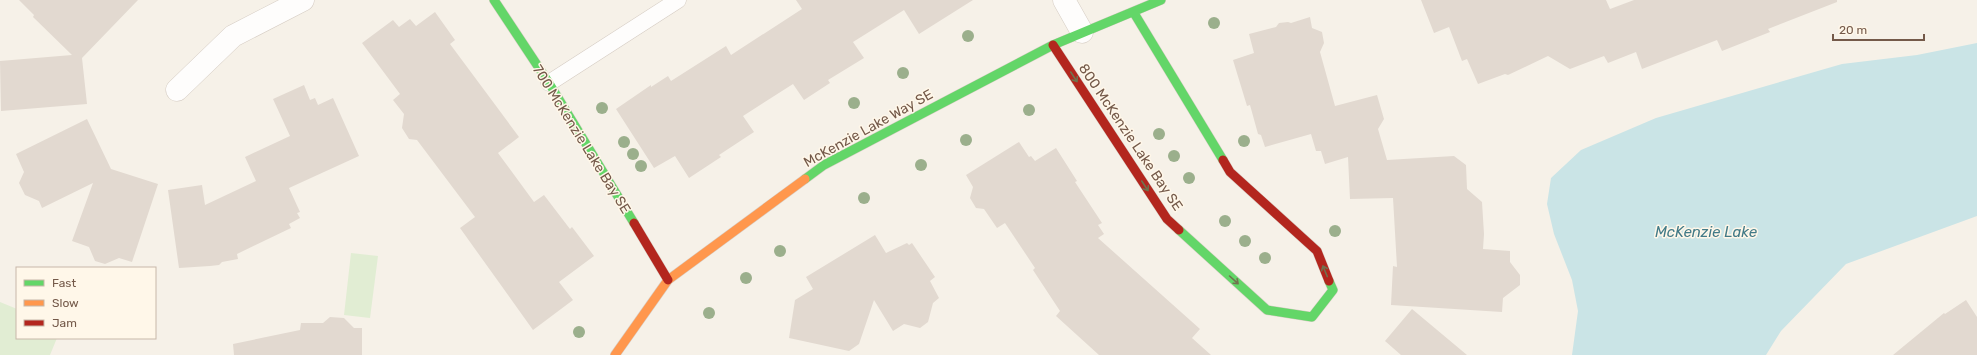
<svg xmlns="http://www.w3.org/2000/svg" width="1977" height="355" font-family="Rubik,sans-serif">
	<rect width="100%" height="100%" fill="#f6f1e8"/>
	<!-- green -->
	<path fill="#e1edd3" d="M351,253L378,256L370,318L344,315Z
		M0,302L17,309V338H57L50,355H0Z"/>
	<!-- water -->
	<path fill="#cae4e6" d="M1977,43V216L1846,264L1781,331L1766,355H1572L1578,311L1572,280L1554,234L1547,204L1551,178L1581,150L1656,118L1842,64L1917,55Z"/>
	<!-- building -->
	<path fill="#e2d9d0" d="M19,0H138L82,58L87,104L1,111L0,61L72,55L33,17L34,15Z
		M796,0H973L919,34L904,10L853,42L864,58L828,80L830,83L804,100L793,84L743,116L754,132L719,155L721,157L689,178L675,156L654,168L616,109L651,85V87L668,76L671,81L726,46L731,55L802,9Z
		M1421,0H1606L1610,9L1634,0H1837V2L1768,29L1770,32L1722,51L1717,40L1642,69L1636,52L1608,63L1604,56L1570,69L1548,56L1508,75L1505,74L1478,84L1467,59L1462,61L1449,27L1434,33Z
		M435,12L455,40L450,44L519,137L498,153L534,202L544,195L570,229L572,227L594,256L559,282L573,300L533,330L460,228L475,217L417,140L409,139L402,128L404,114L393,100L400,94L362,43L393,20L399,27L410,19L416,26Z
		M1310,17L1312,28L1322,32L1324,43L1320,52L1335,106L1377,95L1384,119L1378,129L1387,160L1454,156L1466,165L1467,189L1482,202L1484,234L1483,249L1510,251V262L1520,275V285L1503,298L1502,312L1391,305L1393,266L1397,267L1393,198L1350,199L1348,157L1325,164L1321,151H1316L1311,134L1265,147L1261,135L1258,134L1250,105L1247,106L1233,60L1254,53L1249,34L1276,27L1279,23L1288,22L1291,23Z
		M304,85L310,100L315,98L318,105L333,98L359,156L289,188L300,212L297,213L300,218L289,224L291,228L237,254L238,259L222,262L219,265L210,266L179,268L168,190L202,185L205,205L256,181L245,157L290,136L273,99Z
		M87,119L111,169L158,184L132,262L119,258L105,264L95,261L89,247L72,241L93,183L42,208L39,201L25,195L19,183L24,172L16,154Z
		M1019,142L1029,157L1031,156L1035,161L1056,148L1077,181L1075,182L1102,223L1098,225L1104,234L1098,238L1200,329L1192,338L1211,355H1099L1056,316L1060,311L1033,270L1035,268L1005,223L997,228L984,209L976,208L970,198L973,187L966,175Z
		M875,235L886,253L907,243L909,245L912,243L935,277L930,281L939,298L933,303L928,322L920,328L904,324L893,331L874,300L859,344L849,351L789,338L795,300L813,289L806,277Z
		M1966,300L1977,317V355H1893L1944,313L1945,314Z
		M1412,309L1467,355H1401L1385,341Z
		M330,317L344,318L354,328H362V355H234L233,344L300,330L301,323H323Z"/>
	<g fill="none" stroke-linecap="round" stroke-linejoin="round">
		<defs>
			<path id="lane" d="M549,83L678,0"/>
			<path id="street" d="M1064,0L1082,32
				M177,90L233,36L303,0"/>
			<path id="fast" d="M494,0L549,83L634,223
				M1134,13L1223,160
				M805,179L824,165L1053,45L1161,0
				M1179,230L1267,310L1312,317L1333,290L1329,281"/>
			<path id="slow" d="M615,355L668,280L805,179"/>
			<path id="jam" d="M1053,45L1167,219L1179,230
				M1223,160L1230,172L1317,251L1329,281
				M634,223L668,280"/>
		</defs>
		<!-- lane casing -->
		<use href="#lane" stroke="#d5ccc3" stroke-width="17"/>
		<!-- street casing -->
		<use href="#street" stroke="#d5ccc3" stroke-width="23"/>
		<!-- fast casing -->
		<use href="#fast" stroke="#d7cdc4" stroke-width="10"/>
		<!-- slow casing -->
		<use href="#slow" stroke="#d7cdc4" stroke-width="10"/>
		<!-- jam casing -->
		<use href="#jam" stroke="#d7cdc4" stroke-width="10"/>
		<!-- lane -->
		<use href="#lane" stroke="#fefdfc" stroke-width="16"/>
		<!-- street -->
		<use href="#street" stroke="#fefdfc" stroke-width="22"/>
		<!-- fast -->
		<use href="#fast" stroke="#63d668" stroke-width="9"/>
		<!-- slow -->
		<use href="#slow" stroke="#ff974d" stroke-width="9"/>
		<!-- jam -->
		<use href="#jam" stroke="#b3261e" stroke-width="9"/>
	</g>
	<!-- trees -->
	<g fill="#9baf8c">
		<circle cx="1214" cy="23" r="6"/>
		<circle cx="968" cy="36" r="6"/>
		<circle cx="903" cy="73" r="6"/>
		<circle cx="854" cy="103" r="6"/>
		<circle cx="602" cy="108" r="6"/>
		<circle cx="1029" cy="110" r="6"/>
		<circle cx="1159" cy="134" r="6"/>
		<circle cx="966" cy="140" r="6"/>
		<circle cx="1244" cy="141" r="6"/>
		<circle cx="624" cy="142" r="6"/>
		<circle cx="633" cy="154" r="6"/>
		<circle cx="1174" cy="156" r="6"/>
		<circle cx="921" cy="165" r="6"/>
		<circle cx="641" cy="166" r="6"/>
		<circle cx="1189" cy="178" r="6"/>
		<circle cx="864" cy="198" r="6"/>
		<circle cx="1225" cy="221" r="6"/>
		<circle cx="1335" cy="231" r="6"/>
		<circle cx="1245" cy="241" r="6"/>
		<circle cx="780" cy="251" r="6"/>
		<circle cx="1265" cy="258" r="6"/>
		<circle cx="746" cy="278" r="6"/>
		<circle cx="709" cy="313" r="6"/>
		<circle cx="579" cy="332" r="6"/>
	</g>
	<!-- one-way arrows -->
	<defs><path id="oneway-shaft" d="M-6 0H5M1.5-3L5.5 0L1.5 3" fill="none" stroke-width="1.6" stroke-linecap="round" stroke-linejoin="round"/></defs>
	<g stroke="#71724f">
		<use href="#oneway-shaft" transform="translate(1074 77) rotate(57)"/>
		<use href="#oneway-shaft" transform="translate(1145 186) rotate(57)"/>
		<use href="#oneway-shaft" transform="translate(1325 271) rotate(-112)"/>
		<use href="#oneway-shaft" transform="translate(1234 280) rotate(42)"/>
	</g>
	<g text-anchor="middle" stroke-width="3" stroke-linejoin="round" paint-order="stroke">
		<!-- street labels -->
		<g font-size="14" fill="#745949" stroke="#fff7e9">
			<text transform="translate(868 128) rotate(-29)" y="5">McKenzie Lake Way SE</text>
			<text transform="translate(1131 137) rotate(56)" y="5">800 McKenzie Lake Bay SE</text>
			<text transform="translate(582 139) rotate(58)" y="5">700 McKenzie Lake Bay SE</text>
		</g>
		<!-- water labels -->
		<g font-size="15" font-style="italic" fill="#427a87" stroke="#fff7e9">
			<text x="1706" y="237">McKenzie Lake</text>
		</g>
	</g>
	<!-- legend -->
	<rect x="16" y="267" width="140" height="72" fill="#fff7e9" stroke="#c7b8a9"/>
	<rect x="24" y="280" width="20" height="6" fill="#63d668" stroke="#c7b8a9"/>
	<text x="52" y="287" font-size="12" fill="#745949">Fast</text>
	<rect x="24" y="300" width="20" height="6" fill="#ff974d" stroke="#c7b8a9"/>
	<text x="52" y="307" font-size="12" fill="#745949">Slow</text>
	<rect x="24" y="320" width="20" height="6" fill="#b3261e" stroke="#c7b8a9"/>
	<text x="52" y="327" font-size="12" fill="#745949">Jam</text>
	<!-- scale -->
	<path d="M1833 34v6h91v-6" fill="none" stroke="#745949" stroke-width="2"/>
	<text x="1839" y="34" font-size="12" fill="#745949" stroke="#fff7e9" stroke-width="3" paint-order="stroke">20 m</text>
</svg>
